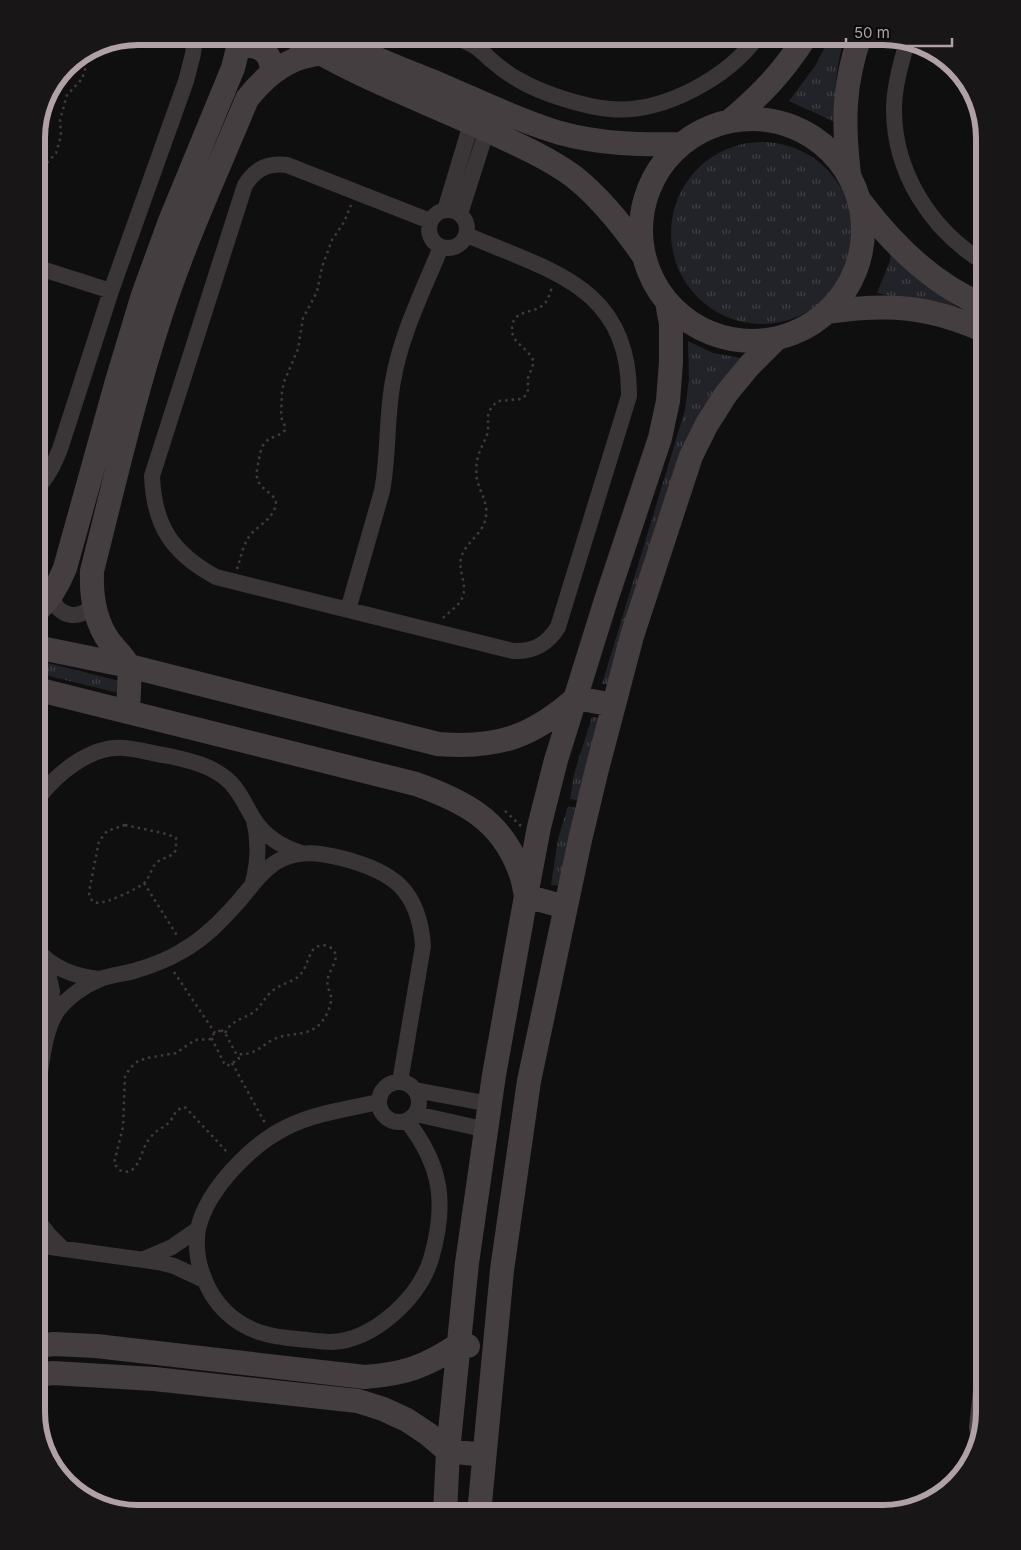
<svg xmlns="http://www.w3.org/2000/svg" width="1021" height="1550" font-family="Inter,sans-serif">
	<defs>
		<pattern id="grass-tufts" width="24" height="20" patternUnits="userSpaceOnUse" patternTransform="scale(1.25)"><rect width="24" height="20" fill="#222229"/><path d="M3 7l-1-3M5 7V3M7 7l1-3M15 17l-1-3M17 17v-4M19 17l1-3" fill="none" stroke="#403f45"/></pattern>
	</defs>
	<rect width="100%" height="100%" fill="#100f0f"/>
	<!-- grass -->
	<path fill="url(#grass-tufts)" d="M831,36H845C836,65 834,92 835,122L789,101L815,66Z
		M671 233a91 91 0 1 1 182 0a91 91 0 1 1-182 0Z
		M891,248L927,286L957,307L955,310L877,293L890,261Z
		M688,341L713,353L741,358L613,684H602L685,410L689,379Z
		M36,660L120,681L123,694L36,673Z
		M592,717L603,718L582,801L570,799L574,774Z
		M568,806L580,809L562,886L551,885L558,839Z"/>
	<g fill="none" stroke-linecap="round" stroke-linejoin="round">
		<!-- path -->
		<path stroke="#413a3c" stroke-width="2.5" stroke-dasharray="2.5 4" stroke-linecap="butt" d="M36,170L46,164L56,153L61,136L60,120L67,95L82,79L85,70L86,57L85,54
			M36,187L38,171
			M237,569C241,557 243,543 252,533C260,525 271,519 275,508C280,495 263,492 258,481C255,474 258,466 259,459C260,454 261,448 264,444C269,436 280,437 285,430V426L281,417L282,391L284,382L298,349L303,318L317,292L322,267L332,240L344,222L351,205
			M443,618C449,612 460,605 463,596C467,583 458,571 461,558C466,541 484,534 486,516C488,502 480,493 477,479C475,468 477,456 482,446C483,442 486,439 487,435C491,419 482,415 498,401L521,399L525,396L528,390V378L534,362C528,349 520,347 514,338C512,334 512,330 512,326C515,309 533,314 543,305C548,301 550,293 552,287
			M505,811L521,826
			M125,825L167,834L176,838V850C171,858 164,857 157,862C151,868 150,877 145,882C139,889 106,903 98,903C91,902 89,897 89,892L99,841L107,831Z
			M144,883L178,937
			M174,972L215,1033
			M221,1030L225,1033L239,1059L227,1066L224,1063L211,1037L212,1035Z
			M225,1033C232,1019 245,1019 255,1011C261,1006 264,999 270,993C276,987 285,984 293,980C310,972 306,949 319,946C322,945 327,945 330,947C343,957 330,967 328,978C326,984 329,990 331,996C332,1006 326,1017 320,1024C307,1037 290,1032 274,1039C261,1046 254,1056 237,1054
			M211,1039L195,1040L176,1053L147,1058L138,1061L130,1068L125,1077L123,1127L114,1163L119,1170C124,1172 129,1173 133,1169C142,1161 142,1147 150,1138C161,1124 167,1131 176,1111L183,1107L186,1108L229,1154
			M232,1063L265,1123"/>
		<!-- street -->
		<path stroke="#3a3536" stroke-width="16" d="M426,36C440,37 454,36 467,42C477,46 484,53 491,60C499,67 510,75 519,80C541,93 584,107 610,109C662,114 728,78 758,36
			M907,42C901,63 895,84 894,106C893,171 930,230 985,263
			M429 229a19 19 0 1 1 38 0a19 19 0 1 1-38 0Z
			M445,210L474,114
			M460,214L487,129
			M430,221L287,165C268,163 256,168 245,185L152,476C154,526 172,553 216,577L513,651C533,652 547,645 558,627L629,396C630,286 550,271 467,235
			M36,267L111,291
			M36,489C48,477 54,464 60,449L111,291L186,81L193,54L195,36
			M51,596C58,617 80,622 93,604
			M348,610L382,491C389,455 386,417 393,381C401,334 423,291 441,247
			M36,801C55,775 90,745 124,748C139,749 154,754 169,756C192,761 214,766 231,783C241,794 246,806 253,818C265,837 281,846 301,853
			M253,882C259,860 259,841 254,820
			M36,949C53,969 75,977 101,979
			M45,960L52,991L49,1022
			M379 1102a20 20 0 1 1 40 0a20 20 0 1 1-40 0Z
			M415,1090L490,1104
			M36,1097C41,1072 43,1030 58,1010C68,997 85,985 100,979C111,975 123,974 134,971C151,966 167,960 182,951C205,938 222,920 239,901C252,886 263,868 282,859C302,850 321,853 341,858C393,871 419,890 423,946L400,1082
			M378,1102C348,1109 315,1113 287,1127C252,1144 207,1189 198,1229C193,1258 205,1292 226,1312C247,1332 271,1337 298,1339C309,1340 321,1342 332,1342C374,1340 419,1298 431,1259C447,1204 442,1166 407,1121
			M416,1114L487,1130
			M36,1218L49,1235L62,1248
			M36,1245L158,1262L174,1266L204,1280
			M144,1259L172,1247L198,1229"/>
		<!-- secondary -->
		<path stroke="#453e40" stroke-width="24" d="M292,36C355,77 426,101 493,133C521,146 548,158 573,176C601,198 623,226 643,255
			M336,36C367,57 405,70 439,84C479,101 519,121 560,133C600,144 640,145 681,144
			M239,48C257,41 274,53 271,73
			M641 230a111 111 0 1 1 222 0a111 111 0 1 1-222 0Z
			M730,121C762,94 783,72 806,36
			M849,174C843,123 843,86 860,36
			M860,201C893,245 933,285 985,306
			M828,312C888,303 929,306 985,331
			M36,612C50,599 58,586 65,568L117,381L143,295L170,221L233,68L241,36
			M36,647L129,666L438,744C497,749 532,737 576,698L614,705
			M36,689L416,784C463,801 500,819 519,869C523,878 524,887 526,896L565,907
			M128,712C128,703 131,672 128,665C124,657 115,649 109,641C94,620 91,596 92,571C114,484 134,396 162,311C186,238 218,169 247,99C262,80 279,64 303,57C320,53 328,52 342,40
			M36,1346L54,1344L96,1346L365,1377C404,1374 425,1367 458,1345L468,1346
			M36,1375L53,1373L154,1379L358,1401L383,1409L407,1420L428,1434L448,1451L484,1455
			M981,1428L985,1390
			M445,1514L448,1451L467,1263L494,1075L526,896L539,827L556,760L606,600L660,438L668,401L671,362V324L667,302
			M479,1514L502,1270L529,1081L580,840L596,773L632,636L691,456L707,424L726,394L749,366L775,340"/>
	</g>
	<!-- crop -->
	<path d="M0 0H1021V1550H0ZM138 45H883A93 93 0 0 1 976 138V1412A93 93 0 0 1 883 1505H138A93 93 0 0 1 45 1412V138A93 93 0 0 1 138 45Z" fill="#181617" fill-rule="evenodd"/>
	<path fill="none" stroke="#b0a1a7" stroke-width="6" d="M138 45H883A93 93 0 0 1 976 138V1412A93 93 0 0 1 883 1505H138A93 93 0 0 1 45 1412V138A93 93 0 0 1 138 45Z"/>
	<!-- scale -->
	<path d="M846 38v8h106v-8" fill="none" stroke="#b0a1a7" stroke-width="2.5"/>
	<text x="854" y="38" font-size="15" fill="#b0a1a7" stroke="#0b0a0a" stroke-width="4" paint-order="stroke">50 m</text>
</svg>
